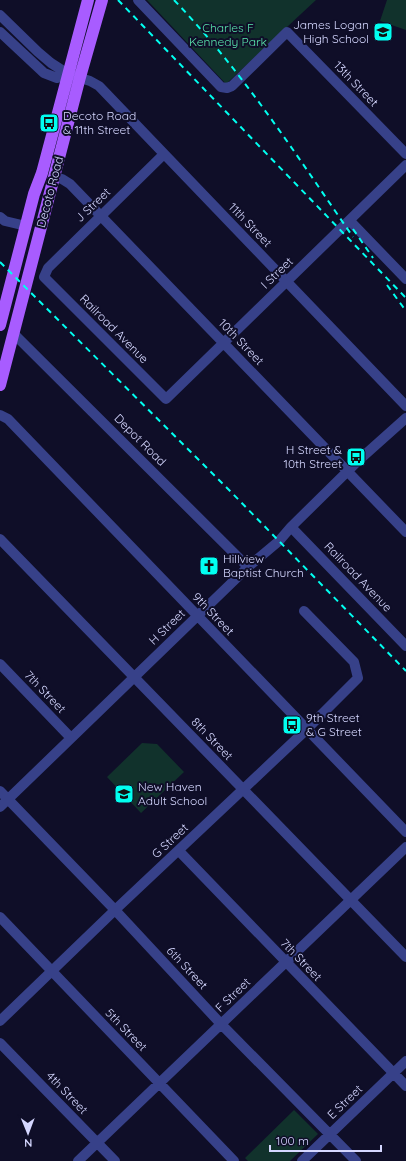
<svg xmlns="http://www.w3.org/2000/svg" width="406" height="1161" font-family="Quicksand,sans-serif">
	<rect width="100%" height="100%" fill="#0f0e28"/>
	<!-- green -->
	<path fill="#11322c" d="M147,0H316L226,84Z
		M387,0H406V30L380,21Z
		M142,743L157,744L184,772L141,813L107,777Z
		M294,1110L318,1134L290,1161H248L245,1158Z"/>
	<g fill="none" stroke-linecap="round" stroke-linejoin="round">
		<!-- minor -->
		<path stroke="#374189" stroke-width="10" d="M138,0L221,87L227,88L232,86L287,32L406,154
			M0,15L38,52L51,63L68,74L90,81L99,86L406,406
			M0,32L44,73L57,78L68,74
			M164,154L48,268L44,277L166,399L406,165
			M54,177L62,179L70,184L406,532
			M0,217L5,221L26,226
			M350,221L406,279
			M13,333L248,567
			M0,415L8,419L406,832
			M291,527L406,646
			M0,539L406,957
			M0,664L71,738
			M0,791L115,910L221,1024L356,1161
			M0,807L248,567L279,541L291,527L359,460L406,418
			M179,851L406,1086
			M0,917L234,1161
			M0,1021L115,910L306,730L358,678L354,662L304,611
			M0,1043L115,1161
			M78,1161L406,847
			M302,1161L406,1061"/>
		<!-- major -->
		<path stroke="#a85cff" stroke-width="12" d="M0,325L34,194L42,173L88,0
			M0,385L80,77L102,0"/>
		<!-- rail -->
		<path stroke="#01fff0" stroke-width="2" stroke-dasharray="6 5" stroke-linecap="butt" d="M118,0L406,298
			M174,0C243,72 297,156 353,237
			M353,229L373,258
			M0,262L233,494L406,671
			M387,285L406,311"/>
	</g>
	<!-- icons -->
	<defs>
		<symbol id="school-square" viewBox="-11 -11 22 22"><rect x="-9" y="-9" width="18" height="18" rx="4" fill="#01fff0" stroke="#0f0e28"/><path d="M0-5L7-2L0 1L-7-2ZM-4 1L0 2.5L4 1V4Q0 6-4 4Z" fill="#111"/></symbol>
		<symbol id="bus-square" viewBox="-11 -11 22 22"><rect x="-9" y="-9" width="18" height="18" rx="4" fill="#01fff0" stroke="#0f0e28"/><path d="M-5-6H5V4H4V6H2V4H-2V6H-4V4H-5ZM-3.5-4V0h7V-4ZM-3.5 1.2v1.5H-2V1.2ZM2 1.2v1.5H3.5V1.2Z" fill="#111"/></symbol>
		<symbol id="church-square" viewBox="-11 -11 22 22"><rect x="-9" y="-9" width="18" height="18" rx="4" fill="#01fff0" stroke="#0f0e28"/><path d="M-1.2-6h2.4v3.5h3.3v2.4h-3.3V6h-2.4V-.1h-3.3v-2.4h3.3Z" fill="#111"/></symbol>
	</defs>
	<g fill-rule="evenodd">
		<use href="#school-square" x="372" y="21" width="22" height="22"/>
		<use href="#bus-square" x="38" y="112" width="22" height="22"/>
		<use href="#bus-square" x="345" y="446" width="22" height="22"/>
		<use href="#church-square" x="198" y="555" width="22" height="22"/>
		<use href="#bus-square" x="281" y="714" width="22" height="22"/>
		<use href="#school-square" x="113" y="783" width="22" height="22"/>
	</g>
	<g text-anchor="middle" stroke-width="4" stroke-linejoin="round" paint-order="stroke">
		<!-- poi labels -->
		<g font-size="12" fill="#d5d7ff" stroke="#0f0e28" text-anchor="start">
			<text x="369" y="29" text-anchor="end">James Logan<tspan x="369" dy="14">High School</tspan></text>
			<text x="63" y="120">Decoto Road<tspan x="63" dy="14">&amp; 11th Street</tspan></text>
			<text x="342" y="454" text-anchor="end">H Street &amp;<tspan x="342" dy="14">10th Street</tspan></text>
			<text x="223" y="563">Hillview<tspan x="223" dy="14">Baptist Church</tspan></text>
			<text x="306" y="722">9th Street<tspan x="306" dy="14">&amp; G Street</tspan></text>
			<text x="138" y="791">New Haven<tspan x="138" dy="14">Adult School</tspan></text>
		</g>
		<!-- park labels -->
		<g font-size="12" fill="#5ae6ad" stroke="#0f0e28">
			<text x="228" y="32">Charles F<tspan x="228" dy="14">Kennedy Park</tspan></text>
		</g>
		<!-- street labels -->
		<g font-size="12" fill="#d5d7ff" stroke="#0f0e28">
			<text transform="translate(356 84) rotate(46)" y="4">13th Street</text>
			<text transform="translate(50 192) rotate(-75)" y="4">Decoto Road</text>
			<text transform="translate(93 205) rotate(-44)" y="4">J Street</text>
			<text transform="translate(250 225) rotate(46)" y="4">11th Street</text>
			<text transform="translate(277 273) rotate(-44)" y="4">I Street</text>
			<text transform="translate(114 329) rotate(45)" y="4">Railroad Avenue</text>
			<text transform="translate(241 342) rotate(46)" y="4">10th Street</text>
			<text transform="translate(140 440) rotate(45)" y="4">Depot Road</text>
			<text transform="translate(358 577) rotate(46)" y="4">Railroad Avenue</text>
			<text transform="translate(213 614) rotate(46)" y="4">9th Street</text>
			<text transform="translate(167 627) rotate(-44)" y="4">H Street</text>
			<text transform="translate(45 692) rotate(46)" y="4">7th Street</text>
			<text transform="translate(212 739) rotate(46)" y="4">8th Street</text>
			<text transform="translate(170 841) rotate(-43)" y="4">G Street</text>
			<text transform="translate(301 960) rotate(46)" y="4">7th Street</text>
			<text transform="translate(187 968) rotate(47)" y="4">6th Street</text>
			<text transform="translate(233 995) rotate(-44)" y="4">F Street</text>
			<text transform="translate(126 1030) rotate(46)" y="4">5th Street</text>
			<text transform="translate(67 1093) rotate(46)" y="4">4th Street</text>
			<text transform="translate(345 1102) rotate(-44)" y="4">E Street</text>
		</g>
	</g>
	<!-- north arrow -->
	<g transform="translate(28 1133) rotate(179)" stroke="#0f0e28" stroke-width="3" paint-order="stroke">
	<path d="M0-3L7 15L0 10L-7 15Z" fill="#d5d7ff"/>
	<text y="-6" font-size="11" font-weight="bold" text-anchor="middle" fill="#d5d7ff">N</text>
	</g>
	<!-- scale -->
	<path d="M270 1145v6h111v-6" fill="none" stroke="#d5d7ff" stroke-width="2"/>
	<text x="276" y="1145" font-size="12" fill="#d5d7ff" stroke="#0f0e28" stroke-width="3" paint-order="stroke">100 m</text>
</svg>
